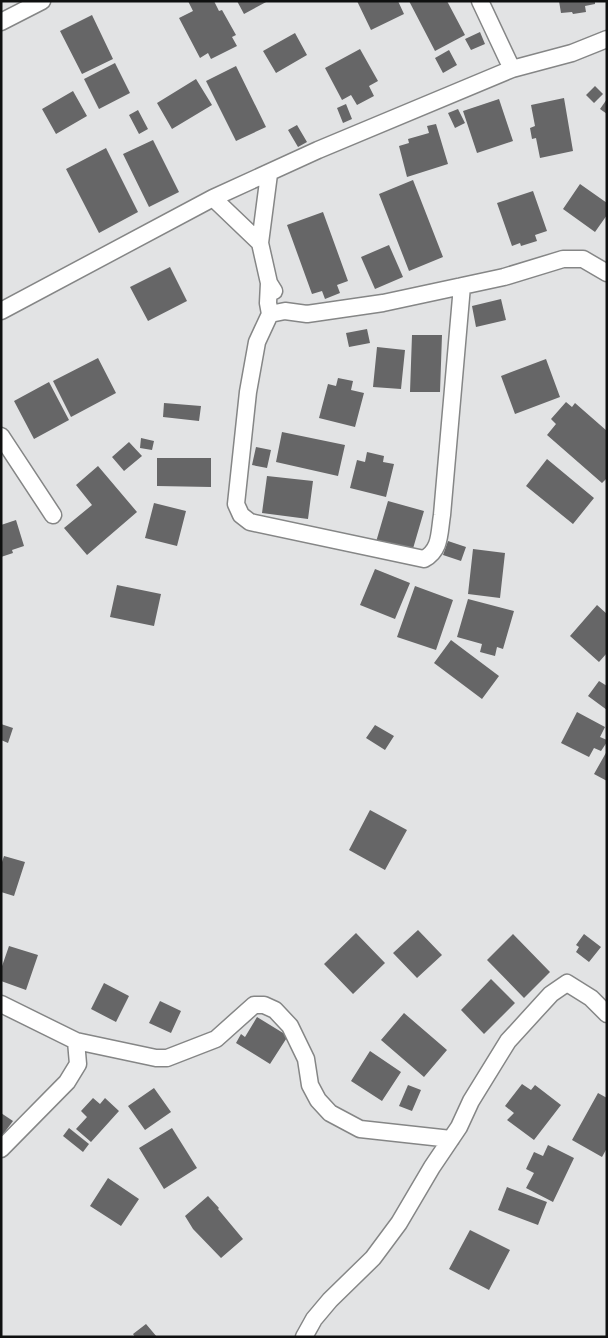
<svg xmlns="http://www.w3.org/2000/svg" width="608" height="1338" font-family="Figtree,sans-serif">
	<rect width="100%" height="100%" fill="#e2e3e4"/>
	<!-- building -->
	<path fill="#666667" d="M188,1H214L219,11L222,10L236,35L232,37L237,46L211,59L208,53L200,58L179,18L193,11Z
		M237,1H268L244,14Z
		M357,1H398L404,14L371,30Z
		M409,1H447L465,35L435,51Z
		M559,1H595V4L585,6L586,12L573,14L572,12L561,13Z
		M92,15L113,59L82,74L60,31Z
		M480,32L485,44L471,50L465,39Z
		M295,33L307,55L276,73L263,51Z
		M360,49L378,81L369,86L374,96L357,105L351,95L342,100L325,68Z
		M449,50L457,65L443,73L435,58Z
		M115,63L130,93L99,109L84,79Z
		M236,66L266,127L236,141L206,81Z
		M196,79L212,105L172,129L157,103Z
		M595,86L603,94L594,103L586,95Z
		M73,91L87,116L56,134L42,109Z
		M564,98L573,151L540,158L536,138L532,139L530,128L535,126L531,105Z
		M499,99L513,141L477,153L463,111Z
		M607,99V114L600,109Z
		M346,104L352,119L343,123L337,108Z
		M458,109L465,123L455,128L448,113Z
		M138,110L148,129L139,134L129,115Z
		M436,124L448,164L407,177L399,146L409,143L408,139L429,133L427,126Z
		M297,125L307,142L298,147L288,130Z
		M153,140L179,192L149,207L123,154Z
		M106,148L138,212L99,233L66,169Z
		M413,180L443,257L409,271L379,194Z
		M580,184L607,203V215L595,232L563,209Z
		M533,191L547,231L535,235L537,241L521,246L520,243L512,246L497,203Z
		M323,212L348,281L337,285L340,293L325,299L322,291L312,294L287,225Z
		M389,245L403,277L375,289L361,257Z
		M170,267L187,301L148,321L130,287Z
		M501,299L506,320L476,327L472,306Z
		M367,329L370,343L349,347L346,333Z
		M412,335H442L440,392H410Z
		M377,347L405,350L401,389L373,387Z
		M98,358L116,393L71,417L53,381Z
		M546,359L560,397L515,414L501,376Z
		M338,378L353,381L351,390L364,393L355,427L319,418L328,384L336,386Z
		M49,382L69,420L34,439L14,401Z
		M566,402L572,407L575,403L607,431V478L602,483L547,435L556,424L551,419Z
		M164,403L201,406L199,421L163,417Z
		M282,432L345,445L338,476L276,462Z
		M141,438L154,441L152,450L140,448Z
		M129,442L142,456L124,471L112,457Z
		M256,447L271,450L267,468L252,465Z
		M367,452L384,456L383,462L394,464L386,497L350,488L357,460L365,462Z
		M157,458H211V487L157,486Z
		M547,459L594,498L573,524L526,486Z
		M98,466L137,512L87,555L64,528L92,505L76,485Z
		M267,476L313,481L308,519L262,513Z
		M388,501L424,511L412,552L376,542Z
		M154,503L186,511L177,546L145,538Z
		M16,520L24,546L12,550L13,553L1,557V525Z
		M448,541L466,547L461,561L443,555Z
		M473,549L505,553L500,598L468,594Z
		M375,569L410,583L395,619L360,605Z
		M117,585L161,594L154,626L110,617Z
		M415,586L453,600L436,650L397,637Z
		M468,599L514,611L503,649L497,647L495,656L480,652L482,644L457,637Z
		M597,605L607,614V653L599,662L570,636Z
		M451,640L499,676L482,699L434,663Z
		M599,681L607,686V710L588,696Z
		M577,712L605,727L600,737L607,740V742L601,751L594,748L589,757L561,743Z
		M1,724L13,728L8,743L1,740Z
		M375,725L394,736L385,750L366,738Z
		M607,751V781L594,774Z
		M370,810L407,830L385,870L349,850Z
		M4,856L25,862L14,896L1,892V865Z
		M418,930L442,955L417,978L393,953Z
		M356,933L385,963L353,994L324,964Z
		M513,934L550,972L524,998L487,960Z
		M584,934L601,947L589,962L576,952L579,947L576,945Z
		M9,946L38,955L26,990L1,981V969Z
		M491,979L515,1003L484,1034L461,1010Z
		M104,983L129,996L116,1022L91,1009Z
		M160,1001L181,1011L171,1033L149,1023Z
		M404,1013L447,1050L424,1077L381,1040Z
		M257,1017L288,1036L270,1064L236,1043L241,1034L245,1037Z
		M370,1051L401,1072L382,1101L351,1081Z
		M522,1084L531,1090L535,1085L561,1105L534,1140L507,1120L514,1113L505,1106Z
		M408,1085L421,1090L412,1111L399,1106Z
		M154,1088L171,1112L145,1130L128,1106Z
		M598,1093L607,1098V1148L602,1157L572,1140Z
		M93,1098L100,1104L105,1098L119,1111L91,1142L76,1129L87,1117L81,1111Z
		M1,1113L13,1121L1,1137Z
		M69,1128L89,1144L83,1152L63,1136Z
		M172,1128L197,1168L164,1189L139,1148Z
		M548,1145L574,1158L553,1202L526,1188L534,1173L526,1169L534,1152L543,1156Z
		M108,1178L139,1199L121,1226L90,1206Z
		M507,1187L547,1202L538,1225L498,1210Z
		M208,1196L219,1208L218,1209L243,1239L221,1258L193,1229L185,1216Z
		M470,1230L510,1250L489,1290L449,1269Z
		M146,1324L157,1337H135L133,1334Z"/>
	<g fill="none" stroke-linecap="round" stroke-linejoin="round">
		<defs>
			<path id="street" d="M480,1L512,69
				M1,22L42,1
				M269,174L260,243L269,283L274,291
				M213,198L260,243
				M269,283L268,303L270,314L257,342L248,392L236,504L241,515L250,522L424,559C441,550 439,533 442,515L462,286
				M1,311L213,198L318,150L512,69L572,53L607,39
				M270,314L285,311L307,314L383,303L504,277L563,259H583L607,273
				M1,436L53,515
				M1,1004L76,1041L156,1058H167L216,1039L254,1005H264L275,1010L290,1026L306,1059L310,1085L318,1100L330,1113L360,1129L451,1139
				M1,1149L67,1082L78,1064L76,1041
				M304,1337L314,1319L330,1300L373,1258L399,1223L432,1167L459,1127L471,1101L508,1041L551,994L567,983L591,998L607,1014"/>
		</defs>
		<!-- street casing -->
		<use href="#street" stroke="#858686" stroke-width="19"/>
		<!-- street -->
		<use href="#street" stroke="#fff" stroke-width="16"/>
	</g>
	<!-- border -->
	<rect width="608" height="1338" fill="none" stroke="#0f1010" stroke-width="5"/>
</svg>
